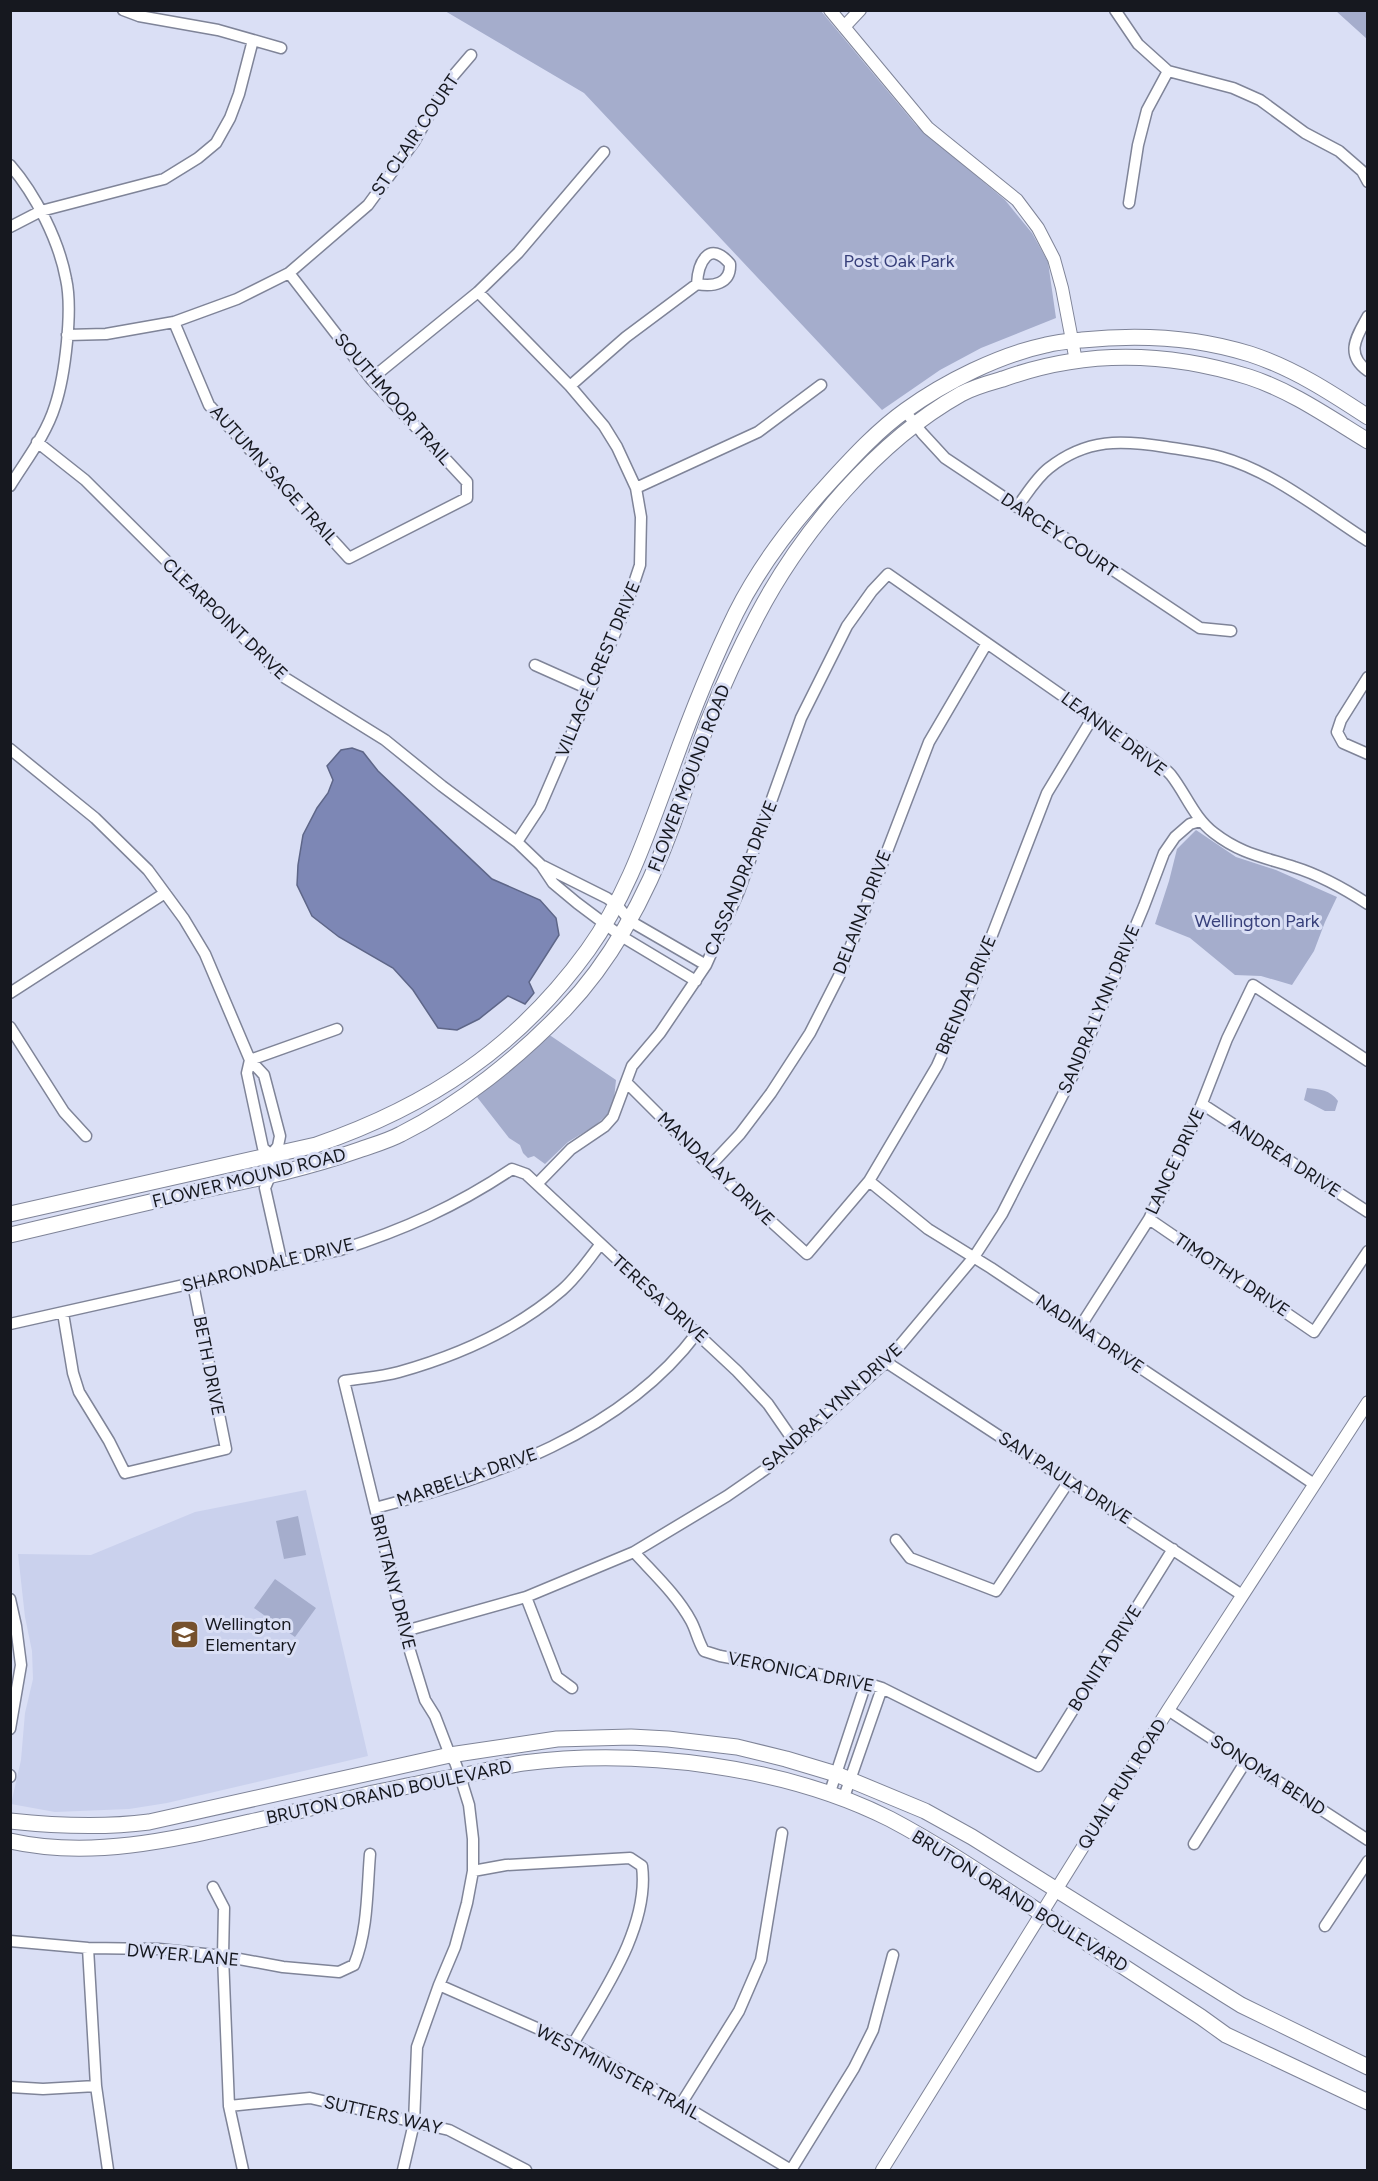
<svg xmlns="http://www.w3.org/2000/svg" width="1378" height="2181" font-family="Figtree,sans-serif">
	<rect width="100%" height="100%" fill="#dadff5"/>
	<!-- built -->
	<path fill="#cad1ed" d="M306,1490L368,1756L167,1803L129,1809L55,1812L11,1804L21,1760L25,1713L33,1679L32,1651L25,1617L18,1554L91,1555L195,1512Z"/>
	<!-- green -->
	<path fill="#a5adcc" d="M445,11H821L916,125L1005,200L1032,233L1048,262L1056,318L981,348L940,370L882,410L584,93Z
		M1336,11H1367V39Z
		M1196,830L1236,857L1276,870L1337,897L1325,922L1314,951L1292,985L1261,976L1235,975L1190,938L1155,924L1169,881L1177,849Z
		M548,1034L616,1080L613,1109L596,1125L568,1142L545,1164L534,1156L528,1158L523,1153L520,1145L509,1138L477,1097Z
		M1307,1088C1320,1089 1330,1090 1338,1101L1335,1111H1325L1304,1100Z
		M298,1516L306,1555L284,1559L276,1521Z
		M275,1579L316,1608L295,1637L254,1608Z"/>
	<!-- water -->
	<path fill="#7d87b5" stroke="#5e6688" stroke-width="1.5" d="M352,748L363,752L378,771L492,879L540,900L556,918L559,935L529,982L534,993L525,1004L508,996L479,1019L457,1030L438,1028L413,990L393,968L339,937L312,916L297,885L298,865L303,835L317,808L328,793L333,780L327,766L341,750Z"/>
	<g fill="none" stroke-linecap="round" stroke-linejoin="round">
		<defs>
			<path id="minor" d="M123,10L139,16L218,30L281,48
				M1115,10L1138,44L1168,71L1233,88L1260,100L1305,133L1339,151L1362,171L1368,182
				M10,165C36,195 59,241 66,279C73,310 65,376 55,406C46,435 26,460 10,486
				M1129,203L1138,145L1147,110L1168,71
				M10,227L41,211L164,179L198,158L216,143L230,118L239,94L253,40
				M478,292L570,386L604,426L617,447L636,488L641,517L640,565L625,610L540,807L517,842
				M1368,316C1357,336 1344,354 1368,371
				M174,322L209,405L349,558L467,498V482L371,379L289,273
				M67,335L106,334L174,322L237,299L289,273L368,205L414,142L447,83L471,55
				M371,379L478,292L518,253L604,152
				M570,386L626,337L697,284C713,287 731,284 730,264C709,239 698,263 697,284
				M905,411L922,433L945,458L1200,628L1231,631
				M37,442L85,480L282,676L385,740L442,786L517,842L541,865L553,883L577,903L621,936L696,981
				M636,488L758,432L821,385
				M1017,507C1027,494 1036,478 1049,468C1087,438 1122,440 1166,447C1184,450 1203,452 1221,457C1274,472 1321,511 1368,541
				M535,665L591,690
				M1368,677L1341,720L1337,732L1343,743L1368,754
				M10,749L95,818L148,870L184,919L205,954L250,1060L264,1075L280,1136L278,1146L271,1155L270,1176L265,1188L282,1264
				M543,866L607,898L617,905L630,921L706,965
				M10,993L165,893
				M10,1027L64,1112L86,1136
				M250,1060L247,1073L263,1148L271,1155
				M250,1060L337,1029
				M627,1083L710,1166L807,1254L869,1181L937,1066L970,992L1047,793L1093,717
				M1202,1104L1368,1212
				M710,1166L740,1134L771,1093L810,1033L840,974L929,742L987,643
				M869,1181L928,1229L991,1268L1314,1484
				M537,1184L571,1149L605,1126L613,1117L632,1066L660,1033L706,965L739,891L801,718L847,626L872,591L888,574L1150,757C1157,763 1165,768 1171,775C1186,794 1194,818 1214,833C1241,854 1264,857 1294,867C1320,875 1345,889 1368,904
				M1149,1219L1314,1332L1368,1251
				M63,1313L73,1373L79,1392L109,1441L125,1473L226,1449L193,1284
				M10,1324L340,1250C403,1230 457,1206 512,1169L526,1174L737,1371L768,1404L795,1443
				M1080,1327L1149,1219L1195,1121L1227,1039L1253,985L1368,1061
				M886,1362L1242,1595
				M375,1508C492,1478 622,1433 697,1333
				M896,1540L910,1558L996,1591L1069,1481
				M634,1552C653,1573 677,1595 691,1621C696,1630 698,1641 704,1651L720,1656L866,1683L882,1688L1038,1766L1173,1549
				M526,1597L557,1677L572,1688
				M10,1599L16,1626L21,1665L10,1729
				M405,1631L526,1597L634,1552L727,1496L766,1469L886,1362L974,1257L1002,1214L1075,1071L1144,906L1164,853L1175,837L1190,824L1200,821
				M1168,1710L1368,1840
				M10,1775V1777
				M829,1795L866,1683
				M843,1800L882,1688
				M1194,1844L1246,1761
				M473,1871L506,1865L630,1858L642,1866C650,1927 602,1994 573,2044
				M213,1887L224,1908L223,1956L229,2106L243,2170
				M1325,1926L1368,1861
				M10,1941L88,1948L159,1949L223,1956L283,1967L339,1972L354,1965C368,1931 367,1890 370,1854
				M88,1948L96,2086L108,2170
				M439,1985L573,2044L681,2104L791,2170
				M10,2087L43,2089L96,2086
				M681,2104L739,2011L761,1960L782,1833
				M229,2106L310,2098L449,2130L526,2170
				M403,2170L414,2123L417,2047L439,1985L455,1947L467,1903L473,1871V1839L469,1805L460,1776L455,1762L450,1755L435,1716L425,1700L410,1651L344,1381C362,1378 381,1377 399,1372C456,1356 516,1330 562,1290C577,1277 588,1260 600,1245
				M791,2170L854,2068L873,2030L893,1955"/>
			<path id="tertiary" d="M830,10L928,128L1017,200L1038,228L1054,259L1062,288L1076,361
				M844,27L860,10
				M882,2170L1168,1710L1368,1402"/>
			<path id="secondary" d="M10,1214L316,1145C429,1106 517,1048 588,950C628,894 647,834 671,770C690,717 711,664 736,613C760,565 795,520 831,481C854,456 878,430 906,410C945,382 999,355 1046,345C1057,342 1070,341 1082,340C1139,334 1196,337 1250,354C1293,368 1330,392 1368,417
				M10,1235C75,1220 139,1204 203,1190C256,1179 308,1168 359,1150C373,1145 388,1141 401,1134C461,1104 519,1057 565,1009C615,957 648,892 673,824C685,791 695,756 708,722C722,687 739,650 757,616C801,532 877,441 961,394C974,387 989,383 1003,379C1085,349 1166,351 1249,377C1292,391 1330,418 1368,441
				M10,1821C57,1826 103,1828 149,1822L450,1755L557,1739L631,1737L668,1739L737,1747L786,1759L836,1774L925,1811L972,1837L1241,2005L1368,2067
				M10,1841C90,1859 172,1840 250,1822C291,1813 332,1803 373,1793C403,1787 431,1781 461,1776C482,1772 502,1766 523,1763C639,1748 785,1766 890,1819C943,1847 991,1880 1041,1913C1094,1948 1148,1982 1201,2017L1226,2035L1368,2102"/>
		</defs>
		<!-- minor casing -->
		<use href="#minor" stroke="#7f8498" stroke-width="13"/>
		<!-- tertiary casing -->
		<use href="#tertiary" stroke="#7f8498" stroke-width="14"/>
		<!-- secondary casing -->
		<use href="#secondary" stroke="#7f8498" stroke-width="17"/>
		<!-- minor -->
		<use href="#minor" stroke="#fff" stroke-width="10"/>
		<!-- tertiary -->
		<use href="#tertiary" stroke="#fff" stroke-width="12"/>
		<!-- secondary -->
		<use href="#secondary" stroke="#fff" stroke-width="15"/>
	</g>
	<!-- icons -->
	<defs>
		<symbol id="school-square" viewBox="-11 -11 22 22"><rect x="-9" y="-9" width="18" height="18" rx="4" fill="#76512c" stroke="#dadff5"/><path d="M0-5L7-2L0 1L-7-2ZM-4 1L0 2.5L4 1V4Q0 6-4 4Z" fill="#fff"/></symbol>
	</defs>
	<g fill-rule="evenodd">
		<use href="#school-square" x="168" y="1618" width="33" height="33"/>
	</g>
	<g text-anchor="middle" stroke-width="6" stroke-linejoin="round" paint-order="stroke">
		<!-- street labels -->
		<g font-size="18" fill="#16181f" stroke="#dadff5">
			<text transform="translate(415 135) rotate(-56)" y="6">ST CLAIR COURT</text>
			<text transform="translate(393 399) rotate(49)" y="6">SOUTHMOOR TRAIL</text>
			<text transform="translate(274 475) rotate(48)" y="6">AUTUMN SAGE TRAIL</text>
			<text transform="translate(1059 535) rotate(34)" y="6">DARCEY COURT</text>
			<text transform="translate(225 619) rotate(44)" y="6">CLEARPOINT DRIVE</text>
			<text transform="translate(598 669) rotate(-67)" y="6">VILLAGE CREST DRIVE</text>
			<text transform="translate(1114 734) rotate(37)" y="6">LEANNE DRIVE</text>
			<text transform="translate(689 778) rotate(-69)" y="6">FLOWER MOUND ROAD</text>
			<text transform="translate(741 878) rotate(-68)" y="6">CASSANDRA DRIVE</text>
			<text transform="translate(862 912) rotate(-69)" y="6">DELAINA DRIVE</text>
			<text transform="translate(966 995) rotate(-67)" y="6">BRENDA DRIVE</text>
			<text transform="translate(1099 1009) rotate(-67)" y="6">SANDRA LYNN DRIVE</text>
			<text transform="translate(1285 1158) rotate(33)" y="6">ANDREA DRIVE</text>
			<text transform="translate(1175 1161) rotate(-65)" y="6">LANCE DRIVE</text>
			<text transform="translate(716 1169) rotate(44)" y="6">MANDALAY DRIVE</text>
			<text transform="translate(249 1178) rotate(-14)" y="6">FLOWER MOUND ROAD</text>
			<text transform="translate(268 1265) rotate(-14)" y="6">SHARONDALE DRIVE</text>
			<text transform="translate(1232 1275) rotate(34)" y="6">TIMOTHY DRIVE</text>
			<text transform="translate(660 1299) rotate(42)" y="6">TERESA DRIVE</text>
			<text transform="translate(1090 1334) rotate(34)" y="6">NADINA DRIVE</text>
			<text transform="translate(209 1366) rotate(79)" y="6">BETH DRIVE</text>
			<text transform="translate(832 1407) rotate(-42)" y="6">SANDRA LYNN DRIVE</text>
			<text transform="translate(467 1477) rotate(-19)" y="6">MARBELLA DRIVE</text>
			<text transform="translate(1065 1478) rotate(33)" y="6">SAN PAULA DRIVE</text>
			<text transform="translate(393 1582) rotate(76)" y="6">BRITTANY DRIVE</text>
			<text transform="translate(1105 1658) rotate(-58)" y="6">BONITA DRIVE</text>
			<text transform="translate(801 1672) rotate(11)" y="6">VERONICA DRIVE</text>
			<text transform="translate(1268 1775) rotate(33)" y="6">SONOMA BEND</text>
			<text transform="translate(1122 1784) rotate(-58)" y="6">QUAIL RUN ROAD</text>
			<text transform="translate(389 1792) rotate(-12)" y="6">BRUTON ORAND BOULEVARD</text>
			<text transform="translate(1020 1901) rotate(32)" y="6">BRUTON ORAND BOULEVARD</text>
			<text transform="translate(183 1955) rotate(5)" y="6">DWYER LANE</text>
			<text transform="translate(618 2072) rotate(28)" y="6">WESTMINISTER TRAIL</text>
			<text transform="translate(383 2115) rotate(13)" y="6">SUTTERS WAY</text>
		</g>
		<!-- park labels -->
		<g font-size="18" fill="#373f7a" stroke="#dadff5">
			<text x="899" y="267">Post Oak Park</text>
			<text x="1257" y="927">Wellington Park</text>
		</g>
		<!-- poi labels -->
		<g font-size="18" fill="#16181f" stroke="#dadff5" text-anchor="start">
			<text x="205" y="1630">Wellington<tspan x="205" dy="21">Elementary</tspan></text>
		</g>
	</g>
	<!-- border -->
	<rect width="1378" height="2181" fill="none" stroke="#16181f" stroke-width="24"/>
</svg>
